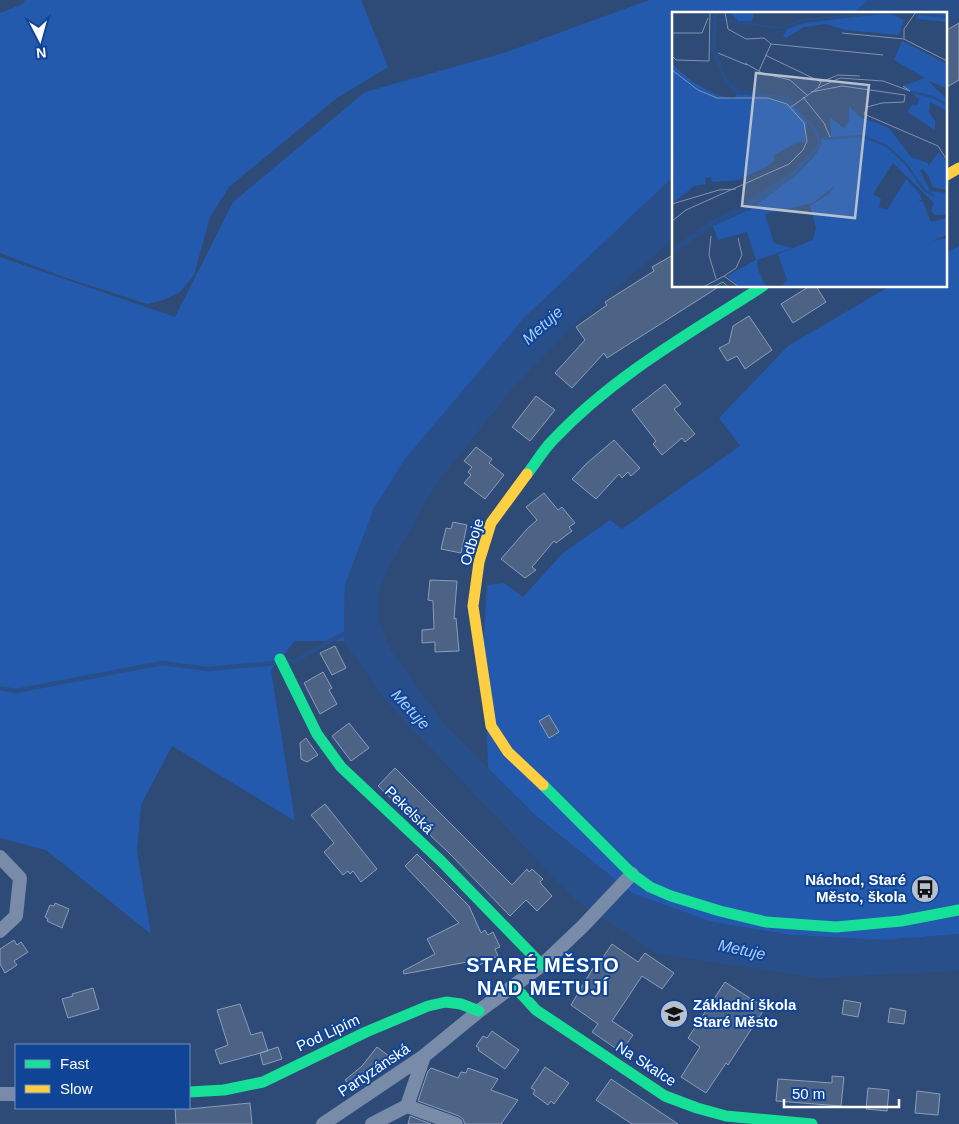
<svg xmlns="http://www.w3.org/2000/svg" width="959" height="1124" font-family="Helvetica,sans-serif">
	<rect width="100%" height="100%" fill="#2e4a77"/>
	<!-- green -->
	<path fill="#245aad" d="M25,0H361L388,67L337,98L229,187L210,217L194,275L180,292L164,300L147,304L61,276L0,253V13L23,4Z
		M649,0H868L853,14H673V177L523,319L374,508L345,585L344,641H295L271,670L295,821L172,746L141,805L137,851L151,934L46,850L0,838V257L175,317L233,202L365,92L504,53Z
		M959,246V934L884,940L790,935L712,922L632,893L536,816L488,768L486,699L482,663L487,585L504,583L523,597L563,553L610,520L622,529L740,446L719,418L788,346L890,286H945V254Z"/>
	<!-- water -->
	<path fill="#294f8b" d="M868,0H959V16L945,23V14H853Z
		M673,177V239L571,328L512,389L435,486L388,569L378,595L379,621L391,651L446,726L535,816L632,893L712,922L790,935L884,940L959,934V971L816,978L658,954L576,901L385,700L344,641L345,585L374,508L404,460L523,319Z"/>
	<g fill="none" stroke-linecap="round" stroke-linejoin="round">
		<!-- stream -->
		<path stroke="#294f8b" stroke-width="4.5" d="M288,662L295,661L347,632
			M0,688L16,691L162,663L208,669L277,663"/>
	</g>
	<!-- building -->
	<path fill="#4c6386" stroke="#8c9db7" d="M959,23V80L945,88V31Z
		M673,255V286H720L607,358L604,353L572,388L555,373L585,340L576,327L607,305L605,302L654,271L652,267Z
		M810,286H816L826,302L793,323L781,304Z
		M749,316L772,350L745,369L737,356L727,361L719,348L729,343L733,326Z
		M665,384L681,404L674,409L695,434L685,442L682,438L662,455L653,444L656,441L632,410Z
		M536,396L555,410L530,441L512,427Z
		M614,440L640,468L631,476L628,472L622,478L619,474L596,499L572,479L586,464Z
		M476,447L492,459L489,463L504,475L485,499L464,483L471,475L468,472L472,467L464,461Z
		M544,493L558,510L562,507L575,523L569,527L572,531L556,543L554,541L532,567L536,570L525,578L501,559L527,529L537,520L526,507Z
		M453,522L467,525L461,553L441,549L446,528L451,529Z
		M430,580L457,581L454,619L456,618L459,651L435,652V642L422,643V630L434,629L433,601L428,600Z
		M335,646L346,668L332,675L320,653Z
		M323,672L332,688L329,690L337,704L320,714L304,683Z
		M549,715L559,732L549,738L539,721Z
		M349,723L369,748L351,761L332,736Z
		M306,738L318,755L307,762L301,759L300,743Z
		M395,768L512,885L527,869L529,872L532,869L543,879L540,882L542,885L552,896L537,911L526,900L510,916L449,853L378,786Z
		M325,804L377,869L361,882L353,871L350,874L348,871L343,875L324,852L334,843L311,815Z
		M417,854L469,906L481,933L485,930L488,935L493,932L500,947L495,949L498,956L469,970L467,962L404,974L403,971L435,954L427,939L459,923L405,866Z
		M55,903L69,909L62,928L47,921L48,919L45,917L50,905L54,906Z
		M14,940L17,945L21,942L28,952L14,961L17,965L5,973L0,964V949Z
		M612,944L638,962L645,953L674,973L662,989L642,976L612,1021L633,1035L621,1052L592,1032L598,1024L571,1005L593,968L595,969Z
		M725,982L765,1008L728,1065L726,1063L706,1093L681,1077L700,1047L688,1038Z
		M93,988L99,1009L68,1018L62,999L73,996L72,994Z
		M844,1000L861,1003L858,1017L842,1014Z
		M240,1004L251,1035L262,1032L268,1051L220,1064L215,1050L228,1045L217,1010Z
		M890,1008L906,1011L904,1024L888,1022Z
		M492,1031L519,1050L505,1069L478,1050L479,1048L476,1046L483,1036L487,1038Z
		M278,1047L282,1059L263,1065L260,1053Z
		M377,1047L389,1056L377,1072L355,1091L345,1080L362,1066Z
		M545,1067L569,1083L554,1104L551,1101L548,1105L533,1094L535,1090L531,1088Z
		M431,1068L458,1078L461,1072L466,1073L468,1068L498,1079L491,1090L518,1100L501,1124H465L463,1119L459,1116L418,1101L428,1071Z
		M832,1076L844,1077L841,1106L776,1101L778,1079L832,1083Z
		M611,1079L660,1112L678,1124H632L596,1100Z
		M868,1088L889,1090L887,1111L866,1109Z
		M917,1091L940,1094L938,1115L915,1113Z
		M250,1103L252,1124H176L175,1108H189V1109Z
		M410,1116L431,1124H408Z"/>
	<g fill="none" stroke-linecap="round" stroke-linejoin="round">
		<!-- street -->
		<path stroke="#788ba9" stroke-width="14" d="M0,857L20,878L16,916L0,931
			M424,1056L407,1106L456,1124
			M0,1094H16
			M323,1124L424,1056L479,1011L542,965L583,926L632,874
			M372,1124L407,1106"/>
		<!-- fast -->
		<path stroke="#16e098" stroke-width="11" d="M527,474C536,463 543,450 553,440C613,376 690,333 763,286
			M280,659L317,734L341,767L441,861L542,965
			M543,785L632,874L650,887L671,896L720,911L766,922L836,927L901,921L959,910
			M514,986L536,1010L665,1096L697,1108L726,1116L812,1124
			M189,1092L224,1090L263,1082L366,1032L428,1006L446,1002L461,1004L479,1011"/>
		<!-- slow -->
		<path stroke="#ffcf43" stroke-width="11" d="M945,176L959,168
			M527,474L491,523L479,562L473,606L491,726L508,752L543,785"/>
	</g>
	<!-- icons -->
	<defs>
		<symbol id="bus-disc" viewBox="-11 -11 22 22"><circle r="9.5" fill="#b6c0cf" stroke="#0f4496"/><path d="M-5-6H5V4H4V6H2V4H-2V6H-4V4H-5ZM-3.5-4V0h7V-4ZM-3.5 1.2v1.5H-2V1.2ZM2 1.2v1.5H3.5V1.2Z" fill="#111"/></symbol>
		<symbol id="school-disc" viewBox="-11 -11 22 22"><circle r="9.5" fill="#b6c0cf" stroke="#0f4496"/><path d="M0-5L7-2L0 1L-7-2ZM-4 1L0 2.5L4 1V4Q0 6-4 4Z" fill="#111"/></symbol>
	</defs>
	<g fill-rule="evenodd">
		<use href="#bus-disc" x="909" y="873" width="32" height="32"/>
		<use href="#school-disc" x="658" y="998" width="32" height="32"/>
	</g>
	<g text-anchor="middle" stroke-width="4" stroke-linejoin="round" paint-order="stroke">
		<!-- street labels -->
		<g font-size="15" fill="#fff" stroke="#0f4496">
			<text transform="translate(472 542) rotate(-73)" y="5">Odboje</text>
			<text transform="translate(409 810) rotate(44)" y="5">Pekelská</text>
			<text transform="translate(328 1033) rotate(-25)" y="5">Pod Lipím</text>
			<text transform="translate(646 1064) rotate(33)" y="5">Na Skalce</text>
			<text transform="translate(374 1070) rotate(-34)" y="5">Partyzánská</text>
		</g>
		<!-- poi labels -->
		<g font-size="15" font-weight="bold" fill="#fff" stroke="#0f4496" text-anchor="end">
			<text x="906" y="885">Náchod, Staré<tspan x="906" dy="17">Město, škola</tspan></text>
			<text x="693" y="1010" text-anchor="start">Základní škola<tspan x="693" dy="17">Staré Město</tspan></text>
		</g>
		<!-- water labels -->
		<g font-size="16" font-style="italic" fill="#abcbfb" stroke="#0f4496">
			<text transform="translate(542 325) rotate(-42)" y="6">Metuje</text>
			<text transform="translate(411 709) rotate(47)" y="6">Metuje</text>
			<text transform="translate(742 949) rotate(12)" y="6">Metuje</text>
		</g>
		<!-- district labels -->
		<g font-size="20" font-weight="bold" letter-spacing="1" fill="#fff" stroke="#0f4496">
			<text x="543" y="972">STARÉ MĚSTO<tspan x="543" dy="23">NAD METUJÍ</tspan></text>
		</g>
	</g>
	<!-- overview -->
	<g transform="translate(672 12)">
		<rect width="275" height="275" fill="#2e4a77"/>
		<path d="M58,0H82L80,9H66ZM247,0L275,1V10L244,7ZM216,1L232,8L227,23L173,18L154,12L132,15L114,26L111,24L115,17L132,11ZM230,29L275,52V77L255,68L275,87V99L258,90L257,100L263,109V118L235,100L241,92L245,94L247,87L231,74L253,66L222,48ZM0,52L21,70L45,83L62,87L65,82L90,84L119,93L135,109L133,131L128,129L101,144L103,148L94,155L66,168L40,170L39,165L33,166L34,172L22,174L2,190ZM177,94L188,105L217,116L239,145L256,151V154L267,140L275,150V178L261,175L257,165L251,157L248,158L258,179L275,181V203H263L259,199L262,191L221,151L201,182L209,187L207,195L215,198L234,167L248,182L250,188H246L251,190L259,210L274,206L275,223L260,229L275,226V275L109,274L115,268L106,242L141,228L144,216L138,194L158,181L162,174L141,191L93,202L102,231L120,236L85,248L86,258L94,275H68L55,264L84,248L75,220L46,228L41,214L79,197L125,162L145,141L150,126L159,124L158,105L172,116L177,109Z" fill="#245aad"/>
		<path d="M41,0H45L44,37L55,68L66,77L117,85L146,119L150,133L125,162L96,184L79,197L41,214L0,243V237L36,210L76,190V187L120,160L146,131L139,115L119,93L101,86L65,82L53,72L39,37Z" fill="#294f8b"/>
		<path fill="none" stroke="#294f8b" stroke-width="2.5" d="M228,0L275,5M42,7L109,16L130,8L226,0M239,80L261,85L275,93M151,127L190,124L215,134L234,152L252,178L262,184"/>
		<path fill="none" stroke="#8292ad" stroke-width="1" d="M53,0L56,17L74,27L92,26L99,32L211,43M244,0L232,17V27L275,49M0,21H30L36,6M170,21L232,27M46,41L75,53M93,43L149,70L146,76M0,44L4,48L37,49L38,0M73,51L90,61L118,68L135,83M0,58L26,78L45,86H96L115,92L132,111L135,129L131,138L117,152L14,198L0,209M87,59L99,32M149,70L166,63L188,64M139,80L170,74L233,83L232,90L210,91L195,95L192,102L266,134L275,148M131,85L152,111L158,125M119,95L146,76L168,66L211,69L238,79L231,74M0,192L47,178L64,177M39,224L37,243L44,267M52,264L64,256L70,243L66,226M31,275L52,264L67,275M41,275L51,270L56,275"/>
		<path fill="#b6c0cf" fill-opacity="0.15" stroke="#b6c0cf" stroke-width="2.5" d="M84,61L197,73L183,206L70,194Z"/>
		<rect width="275" height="275" fill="none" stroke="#fff" stroke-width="2.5"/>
	</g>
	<!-- legend -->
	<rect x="15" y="1044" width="175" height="65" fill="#0f4496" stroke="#6f8fc0"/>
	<rect x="25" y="1060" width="25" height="8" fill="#16e098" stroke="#6f8fc0"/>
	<text x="60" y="1069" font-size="15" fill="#ffffff">Fast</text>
	<rect x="25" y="1085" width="25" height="8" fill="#ffcf43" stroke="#6f8fc0"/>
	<text x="60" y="1094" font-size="15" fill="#ffffff">Slow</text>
	<!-- north arrow -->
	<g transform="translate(40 40) rotate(174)" stroke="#0f4496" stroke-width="4" paint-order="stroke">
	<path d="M0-4L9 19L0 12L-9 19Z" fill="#ffffff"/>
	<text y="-8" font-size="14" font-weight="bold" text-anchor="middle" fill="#ffffff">N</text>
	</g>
	<!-- scale -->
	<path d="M784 1099v8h115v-8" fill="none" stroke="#ffffff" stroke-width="2.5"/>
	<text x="792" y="1099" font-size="15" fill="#ffffff" stroke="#0f4496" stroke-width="4" paint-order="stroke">50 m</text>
</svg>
